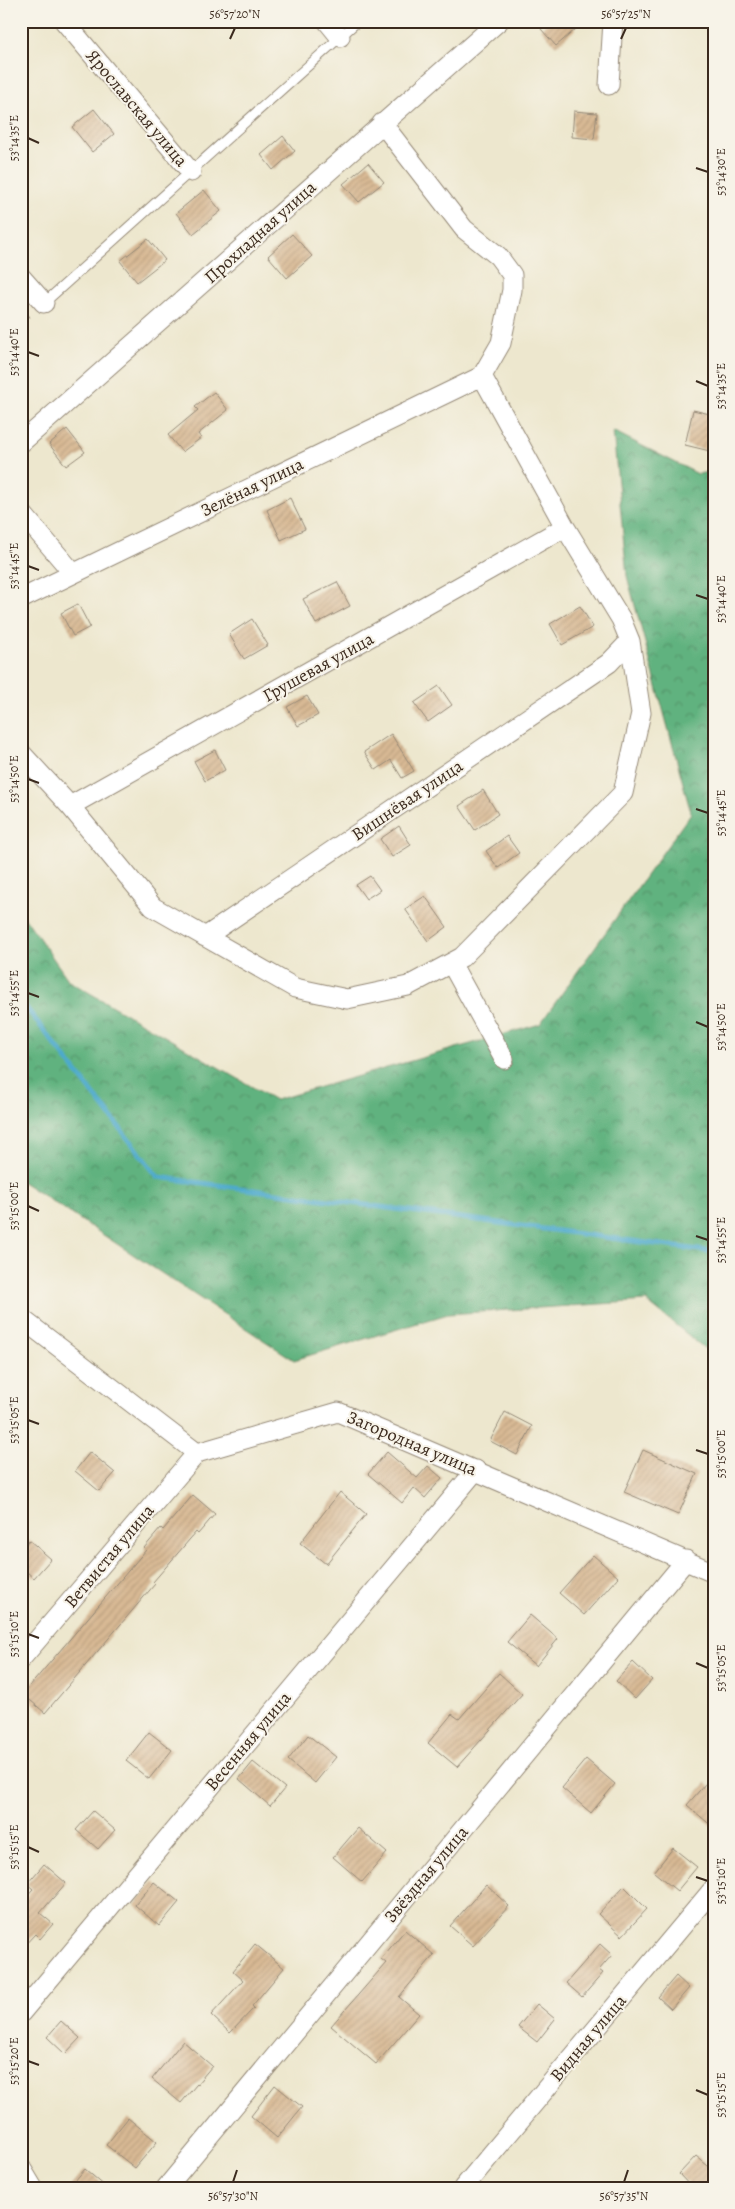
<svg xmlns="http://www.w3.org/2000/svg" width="735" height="2209" font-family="Alegreya,serif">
	<defs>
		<pattern id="forest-crowns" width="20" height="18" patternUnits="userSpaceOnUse" patternTransform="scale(1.25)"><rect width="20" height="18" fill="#61b27f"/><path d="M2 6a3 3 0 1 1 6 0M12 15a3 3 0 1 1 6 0" fill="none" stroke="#519167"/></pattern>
		<pattern id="building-hatch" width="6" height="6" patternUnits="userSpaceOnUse" patternTransform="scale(1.25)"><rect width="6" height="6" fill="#d8b994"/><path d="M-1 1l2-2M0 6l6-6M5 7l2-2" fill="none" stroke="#ba9f7f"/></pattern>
	</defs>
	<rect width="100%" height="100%" fill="#f7f3e8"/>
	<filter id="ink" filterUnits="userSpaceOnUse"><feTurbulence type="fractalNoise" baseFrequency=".02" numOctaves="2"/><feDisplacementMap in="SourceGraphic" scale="10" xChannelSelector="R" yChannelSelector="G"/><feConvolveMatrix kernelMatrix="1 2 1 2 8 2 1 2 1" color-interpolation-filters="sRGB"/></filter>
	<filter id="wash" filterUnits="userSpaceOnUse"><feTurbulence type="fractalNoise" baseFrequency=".0096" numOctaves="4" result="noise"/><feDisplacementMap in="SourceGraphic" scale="20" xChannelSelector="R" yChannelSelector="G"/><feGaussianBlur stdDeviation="1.12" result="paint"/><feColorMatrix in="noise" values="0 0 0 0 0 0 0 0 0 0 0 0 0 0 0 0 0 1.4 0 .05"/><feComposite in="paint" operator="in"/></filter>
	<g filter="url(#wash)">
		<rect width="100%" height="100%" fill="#ede7ce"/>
		<!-- forest -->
		<path fill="url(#forest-crowns)" stroke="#4e6e4e" d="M613,431L698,474L714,471V1356L646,1301L448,1314L294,1360L21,1181V912L69,981L275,1100L540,1024L691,813L627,576Z"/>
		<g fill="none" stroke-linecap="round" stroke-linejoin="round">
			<!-- stream -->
			<path stroke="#4eaacc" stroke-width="5" d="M21,1001L158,1177L714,1252"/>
		</g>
		<g id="blocks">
			<!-- building -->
			<path fill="url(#building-hatch)" d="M550,21H569L576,29L556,46L541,29Z
				M94,109L114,134L92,152L72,127Z
				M574,111L597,113L594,139L572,137Z
				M283,136L295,151L273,170L261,155Z
				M368,163L384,182L359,202L343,184Z
				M204,190L221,211L193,234L176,213Z
				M292,234L312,256L287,278L268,256Z
				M148,239L165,260L137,282L120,261Z
				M214,392L228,410L198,434L201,438L182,452L168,435L198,410L195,407Z
				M693,410L714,415V452L685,445Z
				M67,429L85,452L66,466L49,444Z
				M290,498L305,529L281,540L267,510Z
				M337,582L350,606L316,624L303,599Z
				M78,604L90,627L73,636L61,613Z
				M580,606L593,627L562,645L550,624Z
				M252,619L268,645L244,659L229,634Z
				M439,686L452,705L428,722L414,703Z
				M307,696L318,715L298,726L287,707Z
				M391,734L414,771L402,778L391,760L376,770L364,752Z
				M215,750L225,770L205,781L194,761Z
				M483,790L498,814L475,830L459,806Z
				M399,826L411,845L392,857L380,839Z
				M507,836L519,853L498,868L486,851Z
				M370,876L380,890L366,899L356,885Z
				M425,896L447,927L428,941L405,909Z
				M505,1412L532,1426L517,1455L490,1441Z
				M643,1450L697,1474L678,1515L624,1492Z
				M90,1452L115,1473L99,1491L75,1471Z
				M387,1452L417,1478L428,1466L442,1478L425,1498L414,1488L402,1503L368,1474Z
				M340,1492L366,1514L326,1564L300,1543Z
				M193,1495L215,1514L198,1534L196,1532L153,1582L155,1584L45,1713L23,1694L146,1550L144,1548L161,1528L163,1530Z
				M29,1540L51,1559L34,1578L21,1567V1549Z
				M593,1555L618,1577L584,1615L559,1593Z
				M530,1615L558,1639L536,1666L507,1642Z
				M633,1662L652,1680L635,1699L616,1681Z
				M499,1673L522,1694L457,1767L428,1743L452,1714L459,1719Z
				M149,1732L172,1750L149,1779L126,1761Z
				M308,1735L336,1757L315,1783L288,1760Z
				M586,1759L615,1784L591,1813L562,1788Z
				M253,1762L285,1788L270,1806L239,1779Z
				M706,1783L714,1790V1828L687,1805Z
				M93,1811L115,1830L98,1849L76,1830Z
				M358,1828L387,1853L362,1882L333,1857Z
				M673,1848L697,1867L677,1891L654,1872Z
				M44,1864L66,1883L40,1913L53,1924L40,1939L35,1934L21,1949V1902L33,1889L27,1884Z
				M154,1882L179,1902L159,1926L135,1905Z
				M486,1885L509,1906L473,1946L450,1926Z
				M624,1886L647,1909L622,1936L598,1914Z
				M405,1930L434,1955L399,1997L419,2014L376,2064L331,2026L386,1963L381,1959Z
				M255,1944L284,1968L252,2006L254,2008L230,2033L211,2015L243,1980L233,1971Z
				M600,1944L612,1955L599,1970L603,1973L582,1997L566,1983Z
				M676,1976L689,1988L671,2009L658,1997Z
				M537,2004L555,2019L537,2042L518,2027Z
				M61,2021L80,2038L65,2054L47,2037Z
				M183,2041L212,2066L181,2103L152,2079Z
				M275,2085L302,2107L277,2138L251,2116Z
				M128,2118L157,2142L135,2168L106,2145Z
				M696,2156L714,2171V2182L709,2188H692L679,2174Z
				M85,2169L107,2188H69Z"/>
		</g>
	</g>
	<g filter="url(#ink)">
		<use href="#blocks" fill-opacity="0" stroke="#948876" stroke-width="1"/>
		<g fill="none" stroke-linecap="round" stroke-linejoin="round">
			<defs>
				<path id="service" d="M44,303L358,21"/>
				<path id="minor" d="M64,21L191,172
					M327,21L340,37
					M609,85L613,21
					M21,277L44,303
					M21,443L499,21
					M21,512L73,573
					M21,599L482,376
					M21,753L70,806L153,907L295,988L347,999L408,986L462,957L623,793L641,713L630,641
					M70,806L565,527
					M205,937L609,663L630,641L621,619L565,527L482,376L501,343L512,290V275L498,256L464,229L382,123
					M451,963L504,1059
					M21,1318L197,1453
					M197,1453L338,1412L714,1573
					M21,1659L197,1453
					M21,2013L476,1470
					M21,2168L33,2188
					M166,2188L686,1560
					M463,2188L714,1888"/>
			</defs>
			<!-- service casing -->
			<use href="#service" stroke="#948876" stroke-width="11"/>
			<!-- minor casing -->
			<use href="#minor" stroke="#948876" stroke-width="21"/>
			<!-- path -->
			<path stroke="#948876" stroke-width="3" stroke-dasharray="1 4" stroke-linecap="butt" d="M21,323L32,314"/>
			<!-- service -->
			<use href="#service" stroke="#fff" stroke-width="9"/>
			<!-- minor -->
			<use href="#minor" stroke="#fff" stroke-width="19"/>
		</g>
	</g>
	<!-- ticks -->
	<path fill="none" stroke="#3b2a1e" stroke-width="2" d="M230,39L235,28M621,39L626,28M28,138L39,143M696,168L708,172M28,352L39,356M696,381L708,386M28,566L39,570M696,595L708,599M28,779L39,783M696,809L708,813M28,993L39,997M696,1022L708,1027M28,1206L39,1211M696,1236L708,1240M28,1420L39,1424M696,1450L708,1454M28,1634L39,1638M696,1663L708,1668M28,1847L39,1852M696,1877L708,1881M28,2061L39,2065M696,2090L708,2095M233,2182L237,2170M624,2182L628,2170"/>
	<g text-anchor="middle" stroke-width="4" stroke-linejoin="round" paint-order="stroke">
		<!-- street labels -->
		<g font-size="18" fill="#3b2a1e" stroke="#f7f3e8">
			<text transform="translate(137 108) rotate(50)" y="6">Ярославская улица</text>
			<text transform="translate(260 232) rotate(-42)" y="6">Прохладная улица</text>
			<text transform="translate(252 487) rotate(-26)" y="6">Зелёная улица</text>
			<text transform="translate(318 667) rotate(-29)" y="6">Грушевая улица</text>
			<text transform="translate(407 800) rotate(-34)" y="6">Вишнёвая улица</text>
			<text transform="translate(412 1443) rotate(23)" y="6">Загородная улица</text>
			<text transform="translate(109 1556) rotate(-50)" y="6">Ветвистая улица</text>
			<text transform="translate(248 1741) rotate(-50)" y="6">Весенняя улица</text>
			<text transform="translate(426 1874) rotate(-50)" y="6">Звёздная улица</text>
			<text transform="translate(588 2038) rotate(-50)" y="6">Видная улица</text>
		</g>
	</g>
	<!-- margin -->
	<rect width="735" height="2209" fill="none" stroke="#f7f3e8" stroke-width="55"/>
	<rect x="28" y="28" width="680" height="2154" fill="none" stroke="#3b2a1e" stroke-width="2"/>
	<g font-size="12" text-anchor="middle" fill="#3b2a1e">
		<text x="235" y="18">56°57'20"N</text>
		<text x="626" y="18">56°57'25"N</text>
		<text transform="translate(14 138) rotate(-90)" y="4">53°14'35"E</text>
		<text transform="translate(721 172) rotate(-90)" y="4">53°14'30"E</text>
		<text transform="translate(14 352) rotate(-90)" y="4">53°14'40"E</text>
		<text transform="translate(721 386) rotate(-90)" y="4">53°14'35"E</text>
		<text transform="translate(14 566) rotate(-90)" y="4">53°14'45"E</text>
		<text transform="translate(721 599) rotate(-90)" y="4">53°14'40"E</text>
		<text transform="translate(14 779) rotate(-90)" y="4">53°14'50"E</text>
		<text transform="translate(721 813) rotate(-90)" y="4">53°14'45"E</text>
		<text transform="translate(14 993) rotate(-90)" y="4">53°14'55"E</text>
		<text transform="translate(721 1027) rotate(-90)" y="4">53°14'50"E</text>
		<text transform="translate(14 1206) rotate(-90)" y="4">53°15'00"E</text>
		<text transform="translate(721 1240) rotate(-90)" y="4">53°14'55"E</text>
		<text transform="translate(14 1420) rotate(-90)" y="4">53°15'05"E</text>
		<text transform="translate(721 1454) rotate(-90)" y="4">53°15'00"E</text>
		<text transform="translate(14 1634) rotate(-90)" y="4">53°15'10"E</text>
		<text transform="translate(721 1668) rotate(-90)" y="4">53°15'05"E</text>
		<text transform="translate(14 1847) rotate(-90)" y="4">53°15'15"E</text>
		<text transform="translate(721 1881) rotate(-90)" y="4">53°15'10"E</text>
		<text transform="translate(14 2061) rotate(-90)" y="4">53°15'20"E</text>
		<text transform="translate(721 2095) rotate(-90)" y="4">53°15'15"E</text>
		<text x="233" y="2200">56°57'30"N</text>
		<text x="624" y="2200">56°57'35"N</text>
	</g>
</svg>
